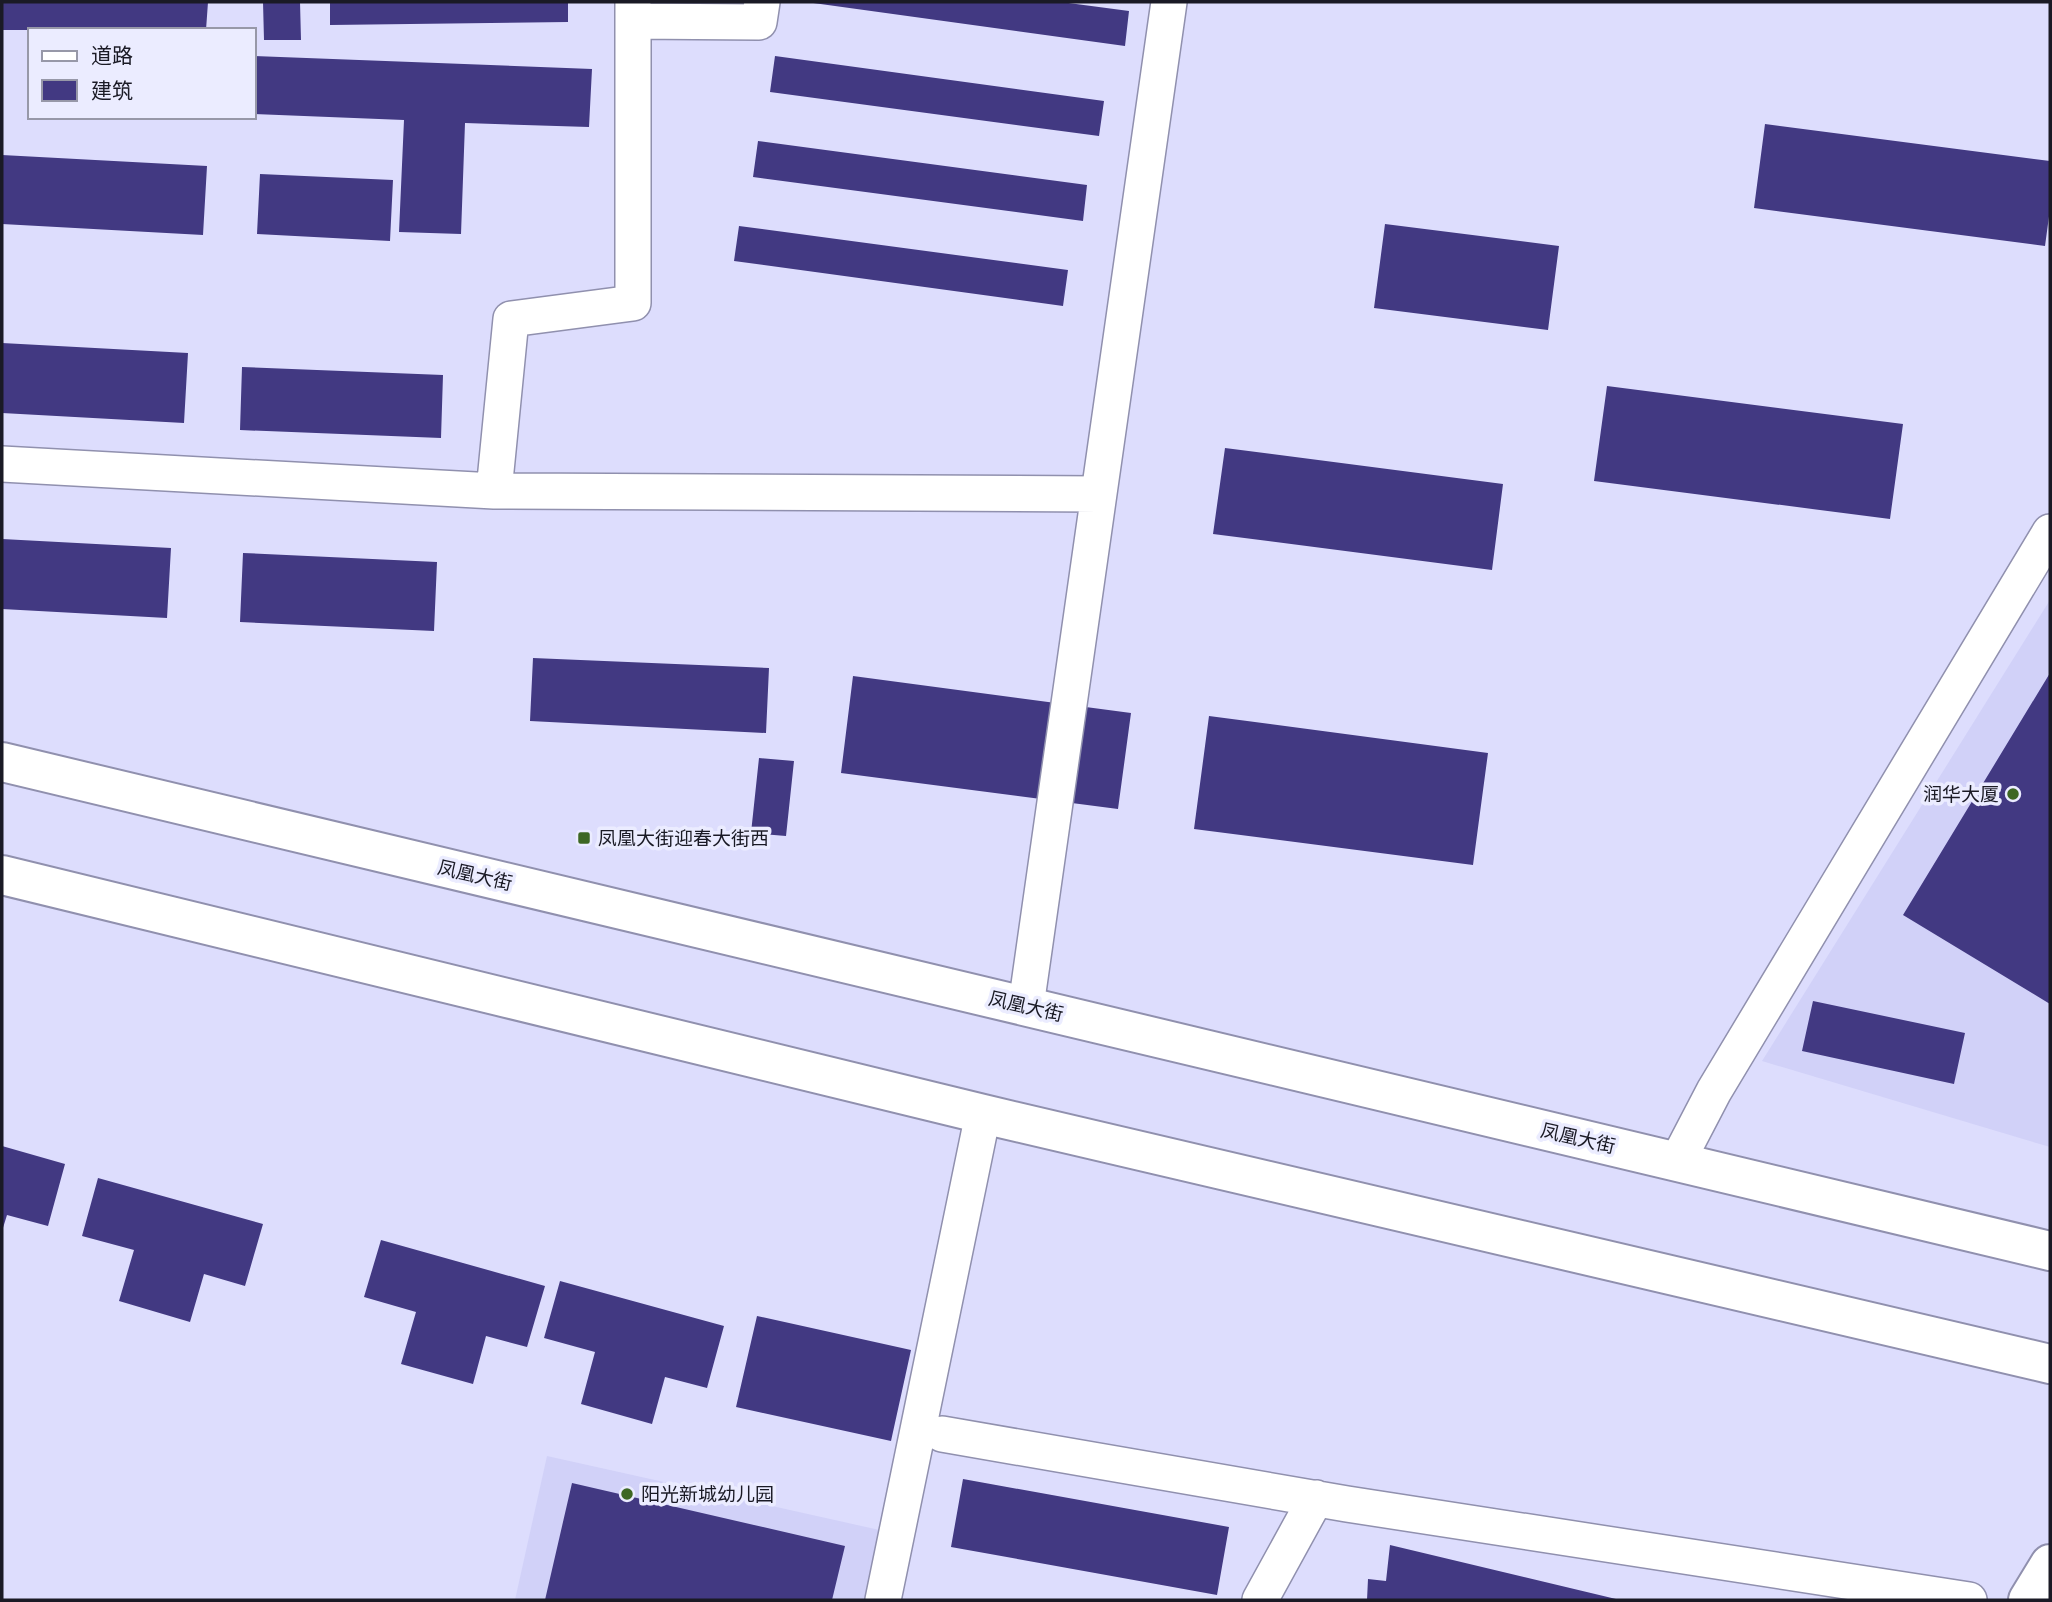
<svg xmlns="http://www.w3.org/2000/svg" width="2052" height="1602" font-family="Lora,'Noto Sans SC',serif">
	<rect width="100%" height="100%" fill="#ddddfd"/>
	<!-- built -->
	<path fill="#d1d1f8" d="M2050,600V1147L1762,1061Z
		M547,1456L884,1531L868,1600H515Z"/>
	<!-- building -->
	<path fill="#423982" d="M2,2H208L206,30H2Z
		M263,2H300L301,40H264Z
		M330,2H568V22L330,25Z
		M806,2H1061L1129,11L1125,46Z
		M254,56L592,69L589,127L465,123L461,234L399,232L404,120L254,114Z
		M775,56L1104,101L1099,136L770,92Z
		M1765,124L2050,161V209L2045,246L1754,208Z
		M758,141L1087,185L1083,221L753,177Z
		M2,155L207,166L203,235L2,224Z
		M260,174L393,180L390,241L257,234Z
		M1385,224L1559,246L1548,330L1374,308Z
		M739,226L1068,270L1063,306L734,261Z
		M2,343L188,353L184,423L2,413Z
		M242,367L443,375L441,438L240,430Z
		M1607,386L1903,424L1890,519L1594,481Z
		M1225,448L1503,484L1492,570L1213,534Z
		M2,539L171,548L167,618L2,609Z
		M243,553L437,562L434,631L240,622Z
		M533,658L769,668L766,733L530,721Z
		M2050,673V1004L1903,915Z
		M853,676L1131,713L1118,809L841,773Z
		M1209,716L1488,753L1473,865L1194,829Z
		M759,758L794,761L786,836L751,833Z
		M1813,1001L1965,1033L1954,1084L1802,1051Z
		M2,1146L65,1164L48,1226L7,1215L2,1231Z
		M98,1178L263,1224L245,1286L204,1274L190,1322L119,1301L134,1250L82,1236Z
		M381,1240L545,1286L527,1347L486,1336L473,1384L401,1364L416,1312L364,1297Z
		M560,1281L724,1326L707,1388L665,1377L652,1424L581,1404L595,1352L544,1338Z
		M757,1316L911,1350L891,1441L736,1407Z
		M963,1479L1229,1527L1217,1595L951,1547Z
		M572,1483L845,1546L832,1600H545Z
		M1390,1545L1616,1599V1600H1367L1368,1579L1386,1581Z"/>
	<g fill="none" stroke-linecap="round" stroke-linejoin="round">
		<defs>
			<path id="minor" d="M633,2V21L759,22L762,2
				M633,21V303L511,319L494,491L1099,494
				M2,464L494,491
				M1026,1006L1169,2
				M1677,1162L1714,1091L2050,532
				M942,1434L1347,1504L1969,1600
				M883,1600L983,1114
				M1260,1600L1316,1498"/>
			<path id="secondary" d="M2,762L2050,1251
				M2,875L983,1114L2050,1364"/>
			<path id="primary" d="M2028,1600L2050,1564"/>
		</defs>
		<!-- minor casing -->
		<use href="#minor" stroke="#9090ae" stroke-width="38"/>
		<!-- secondary casing -->
		<use href="#secondary" stroke="#9090ae" stroke-width="42"/>
		<!-- primary casing -->
		<use href="#primary" stroke="#9090ae" stroke-width="42"/>
		<!-- minor -->
		<use href="#minor" stroke="#fff" stroke-width="35"/>
		<!-- secondary -->
		<use href="#secondary" stroke="#fff" stroke-width="38"/>
		<!-- primary -->
		<use href="#primary" stroke="#fff" stroke-width="38"/>
	</g>
	<!-- markers -->
	<g fill="#3d6723" stroke="#ebecff" stroke-width="2.5">
		<circle cx="2013" cy="794" r="7"/>
		<rect x="577" y="831" width="14" height="14" rx="3.5"/>
		<circle cx="627" cy="1494" r="7"/>
	</g>
	<g text-anchor="middle" stroke-width="7" stroke-linejoin="round" paint-order="stroke">
		<!-- poi labels -->
		<g font-size="19" fill="#1a1a25" stroke="#ebecff" text-anchor="start">
			<text x="1999" y="801" text-anchor="end">润华大厦</text>
			<text x="598" y="845">凤凰大街迎春大街西</text>
			<text x="641" y="1501">阳光新城幼儿园</text>
		</g>
		<!-- street labels -->
		<g font-size="19" fill="#1a1a25" stroke="#ebecff">
			<text transform="translate(475 875) rotate(13)" y="7">凤凰大街</text>
			<text transform="translate(1026 1006) rotate(13)" y="7">凤凰大街</text>
			<text transform="translate(1578 1138) rotate(13)" y="7">凤凰大街</text>
		</g>
	</g>
	<!-- border -->
	<rect width="2052" height="1602" fill="none" stroke="#1a1a25" stroke-width="7"/>
	<!-- legend -->
	<rect x="28" y="28" width="228" height="91" fill="#ebecff" stroke="#9798a8" stroke-width="2"/>
	<rect x="42" y="51" width="35" height="10" fill="#ffffff" stroke="#9798a8" stroke-width="2"/>
	<text x="91" y="63" font-size="21" fill="#1a1a25">道路</text>
	<rect x="42" y="80" width="35" height="21" fill="#423982" stroke="#9798a8" stroke-width="2"/>
	<text x="91" y="98" font-size="21" fill="#1a1a25">建筑</text>
</svg>
